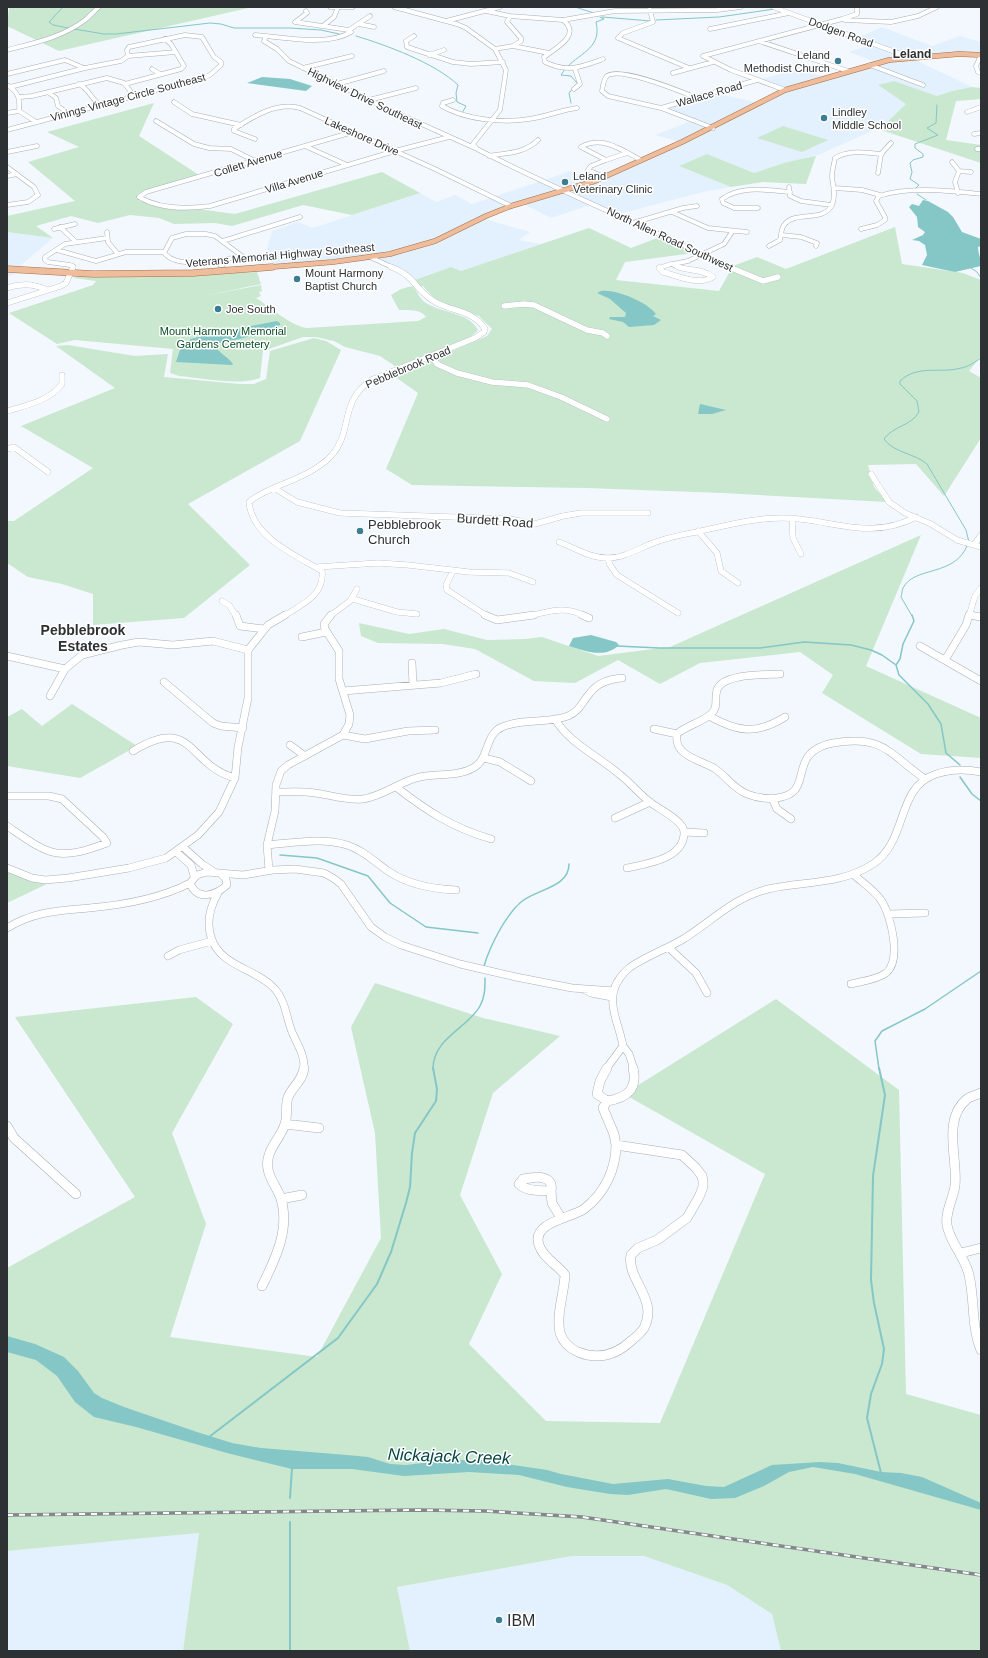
<svg xmlns="http://www.w3.org/2000/svg" width="988" height="1658" font-family="Arial,sans-serif">
	<rect width="100%" height="100%" fill="#f2f8fe"/>
	<!-- built -->
	<path fill="#e3f0fd" d="M882,27L932,46L960,36L981,42V53L907,56L972,87L952,91L937,96L894,81L879,86L906,104L883,126L816,156L787,162L754,173L707,154L679,166L731,187L703,192L619,214L593,204L551,218L523,204L510,208L485,219L530,232L519,240L541,244L461,271L451,267L412,281L405,273L377,258L365,261L274,268L267,249L272,231L298,222L313,228L420,193L437,202L455,195L472,204L571,171L594,180L680,142L655,135L691,121L657,108L719,94L759,103L784,90L758,80L799,69L826,78L875,62L849,52L874,44L857,38Z
		M7,232L53,238L21,265L18,273L7,277Z
		M199,1533L183,1651H7V1551Z
		M572,1556H644L727,1585L772,1614L781,1651H410L397,1587Z"/>
	<!-- green -->
	<path fill="#c9e8cf" d="M13,7H253L59,51L7,26L9,8Z
		M894,81L937,96L952,91L972,87L981,88V99L956,101L946,140L981,145V163L878,129L883,126L906,104L878,85Z
		M154,103L139,136L199,175L138,194L139,201L235,214L382,172L420,193L352,215L303,205L232,226L215,223L174,224L159,218L130,215L98,223L71,216L36,226L53,238L7,232V216L75,201L28,162L79,147L47,132Z
		M783,126L828,140L802,152L757,138Z
		M707,154L754,173L787,162L816,156L806,184L763,182L731,187L679,166Z
		M895,227L902,264L963,273L981,280V356L969,371L981,378V438L944,496L916,464L868,465L874,487L887,502L722,493L587,488L412,485L386,469L418,393L394,376L487,336L492,329L479,316L441,303L432,296L423,286L418,287L412,281L451,267L461,271L589,228L631,248L665,235L702,252L625,262L616,280L719,291L733,266L757,257L786,269Z
		M257,272L261,284L209,295L261,285L262,291L259,292L261,296L256,298C270,307 291,326 307,328L418,321L426,317C421,309 408,310 399,310L391,295L401,289L412,286C418,291 419,299 426,303C441,313 469,312 478,330C467,344 417,360 398,368L380,356L345,347L334,341L316,337H303L263,351L260,378C237,386 203,378 179,376L170,373L173,349L75,340L57,344L9,313L93,285L96,281L73,278L80,276H178Z
		M314,338L326,341L341,350L300,441L188,504L250,565L184,618L93,625V594L62,584L28,577L7,563V521H14L93,468L21,426L115,388L56,346L68,345L135,356L168,354L164,377L239,384H254L266,379L270,351Z
		M921,535L866,666L981,718V758L921,754L822,693L833,675L800,652L700,663L660,684L618,660L575,683L534,681L475,649L443,644L378,643L361,636L359,623L409,634L444,629L487,640L525,639L542,637L598,656L670,647Z
		M72,704L137,746L80,778L7,766V717L22,709L42,726Z
		M7,868L51,882L7,903Z
		M375,983L483,1018L560,1036L493,1093L460,1195L502,1274L469,1344L546,1421L660,1423L765,1174L624,1094L776,999L899,1090L906,1394L981,1415V1651H781L772,1614L727,1585L644,1556H572L397,1587L410,1651H183L199,1533L7,1551V1268L135,1197L15,1017L196,997L233,1024L172,1133L206,1224L170,1337L317,1357L381,1238L375,1133L351,1027Z"/>
	<!-- water -->
	<path fill="#85c6c6" d="M262,77L290,79L312,86L306,91L247,83Z
		M923,200L928,201L948,212L953,217L962,232L981,239V246L978,247C978,253 981,258 981,266L955,272L922,265L927,255L925,245L919,241L912,240L923,235L925,232L918,227L917,217L909,207L912,204L919,206Z
		M601,291C616,289 647,302 656,314L653,316L661,320L654,325L629,327L623,322L609,319L610,317H625L626,313L610,299L597,293Z
		M277,321L280,323V325C266,332 250,337 235,340C228,342 221,340 215,346C219,353 228,357 233,364L232,365L176,362L181,347L191,339L214,333Z
		M700,404L726,410L712,414H698Z
		M591,635L616,642L619,645C605,659 585,651 569,646L573,638Z
		M7,1336L35,1344L64,1357L78,1371L94,1393L102,1398L124,1407L197,1432L232,1443L261,1448L347,1455L368,1457L390,1464L406,1465L448,1460H480L547,1470L561,1474L613,1484L668,1479L706,1486L724,1487L772,1465L820,1462L838,1463L881,1472L901,1473L922,1477L981,1503V1510L855,1474L813,1467L789,1472L764,1486L735,1498L711,1499L666,1489L628,1495L610,1494L567,1487L519,1475L469,1472L404,1476L352,1469H292L227,1453L136,1427L94,1417L75,1402L57,1376L36,1360L7,1352Z"/>
	<g fill="none" stroke-linecap="round" stroke-linejoin="round">
		<!-- stream-far2 -->
		<path stroke="#85c6c6" stroke-width="1" d="M63,7L49,22L53,25L68,28
			M575,7L594,13
			M602,17L651,21
			M656,20L719,17L775,9
			M74,29L104,34H116L210,23L221,24L234,28H290L321,30L339,34
			M356,36C386,45 435,63 458,85L456,93L457,102L466,106L462,113
			M567,67C582,52 602,47 596,22L604,19L600,17
			M565,69L561,75L571,76L577,83
			M571,103L569,93L573,88
			M915,189L919,185L910,179L912,172L910,163L913,160L923,157V154L915,148V144L938,135L927,128L936,123L937,105
			M917,194L926,200
			M971,268L977,272L981,278
			M981,284V300
			M969,542L966,530L927,464C914,453 894,453 884,439C893,426 911,426 919,412L917,401L900,384V381C918,364 940,374 961,368C968,367 975,362 981,358
			M912,616L901,597C902,594 902,590 903,588C914,566 954,577 967,546"/>
		<!-- stream-far1 -->
		<path stroke="#85c6c6" stroke-width="1.5" d="M617,646L659,648H760L804,642L851,645L871,650L882,655L896,665L899,675L928,704L941,724L946,753L960,765
			M896,665L900,659L903,644L914,621L912,615
			M960,777L972,794L981,801
			M280,855L317,858L368,876L390,903L426,927L478,933
			M484,966C490,946 505,916 521,902C536,889 569,888 569,864
			M433,1069C433,1038 467,1029 480,1006C485,997 485,988 485,978
			M879,1069L875,1041L882,1031L925,1009L981,971"/>
		<!-- stream -->
		<path stroke="#85c6c6" stroke-width="2" d="M879,1068L885,1095L873,1176L871,1280L874,1303L884,1349L882,1364L871,1394L867,1418L881,1473
			M209,1437L338,1338L377,1284L391,1252L406,1203L410,1187L412,1153L415,1133L436,1101L437,1089L433,1068
			M290,1498L292,1468
			M290,1522V1651"/>
		<defs>
			<path id="minor-far3" d="M330,7H353
				M394,7L457,24L466,28L495,49L506,70L500,110L473,144L477,149C560,192 647,227 731,268
				M773,7L909,57
				M650,10L653,22L623,33L618,38L689,68
				M486,11L510,16L563,20L615,11L717,10L741,7
				M563,20C582,35 556,48 544,57L545,62C567,73 581,67 603,59
				M845,20L891,22L918,16L937,7
				M446,21L500,7
				M359,24L374,27
				M323,26L334,17L338,7
				M710,29L789,13
				M349,30L370,16
				M255,35C283,37 326,47 351,32L349,30L295,22L307,13L306,11
				M266,36L264,41L277,49L289,61L388,109L477,149
				M414,36L406,41L407,47L453,62L471,64L503,62
				M759,41L848,71
				M513,46L549,53
				M495,49L513,46L521,41V38L507,22L510,16
				M7,50C34,43 63,37 85,20C90,16 94,11 99,7
				M429,55L444,50
				M981,55L976,66L978,72L981,73
				M128,56L176,52
				M703,56L842,19L857,14V7
				M703,56L731,70L785,90
				M870,65L923,85
				M303,68L352,56
				M152,69L160,74
				M673,73L713,62
				M7,74L65,60L84,68
				M79,84C89,89 92,100 101,106
				M125,84L181,69L184,66L171,44L165,39
				M337,84L384,71
				M9,86C19,93 20,100 19,111L36,122
				M574,89L580,84L575,69
				M48,92L56,98L58,106L69,114
				M20,97L32,96L107,78L124,83L135,97
				M697,98C682,92 620,66 607,76C603,80 603,86 602,91L608,96L661,108L713,128
				M369,100L416,88
				M453,100L443,103L442,106C466,120 502,123 529,119C545,117 561,110 577,108
				M174,102L192,114L241,125
				M661,108L757,80
				M967,112L981,107
				M7,113L19,111
				M156,121L194,144L209,148L231,149L255,161
				M7,130L199,79L210,75L221,65V62L214,57L202,37L185,35L129,47L127,50L128,56L121,61L85,68L10,87
				M353,132L146,192L139,197C159,209 188,209 210,206L395,151L449,137
				M974,134L981,133
				M255,139L234,131V129C254,116 276,102 300,108L435,169L511,206
				M305,146L347,165
				M977,149H981
				M7,152L37,146
				M627,153L606,160L581,147C602,135 622,150 641,160
				M489,156C507,153 525,153 538,140
				M952,162L959,171L955,182L958,193
				M7,167L34,187L38,195L28,202L7,205
				M959,171L971,172
				M878,173L881,154L891,143
				M7,176L17,174
				M604,177L588,170L591,166L606,160
				M789,187L790,196L801,201L831,205
				M835,188L862,190L880,195
				M758,208H734L723,203L722,199C741,185 768,190 790,192
				M672,212L708,228L747,232
				M636,222L683,208L697,206
				M60,227L75,241
				M54,229L75,224
				M861,229L877,225L885,220V217L876,201L879,196C909,186 950,191 981,194
				M107,232L108,242L118,254
				M186,234H206L215,236L242,256C225,260 191,266 175,260C171,259 167,256 164,253L172,238Z
				M782,235L801,237L817,243L816,246
				M223,241L300,217
				M769,246L780,240C781,236 781,229 784,225C795,210 823,223 832,205C836,196 833,186 832,177C832,170 834,164 835,158C849,149 866,153 882,154
				M57,250L96,261L126,252H164
				M372,258L394,268
				M673,264L688,261L724,244L732,232
				M220,265H223
				M72,268L73,266L70,265L48,262L45,260V257L65,244L107,238
				M659,268L671,264L681,268"/>
			<path id="minor-far2" d="M661,267L659,268L663,272C678,276 699,286 713,277C703,269 690,271 678,267
				M729,267L763,281L778,277
				M7,288C21,283 33,283 47,290
				M7,303L61,286L66,283L73,267
				M504,306L524,304L534,305L587,330L603,333L607,336
				M432,356L437,364L457,373L492,382L528,385L561,397L607,419
				M7,411C27,405 49,401 62,384V375
				M7,449L14,447L48,472
				M871,474L889,502L905,513L931,524L957,540L981,547
				M274,488L297,502L340,513L510,519L535,524L563,516L581,513H648
				M792,518L793,538L801,554
				M698,531L717,553L721,571L738,583
				M559,542C575,548 590,558 608,558C626,558 642,546 659,541C673,536 687,534 701,531C728,525 754,518 782,518C831,518 867,542 916,517
				M974,545L981,535
				M608,558L610,565L617,575L678,613
				M317,567L378,563L408,565L469,572L509,573L533,582
				M453,571L446,585L447,590L487,616
				M353,599L397,612L417,614
				M222,601L229,605L236,616
				M969,615L973,616
				M284,616C301,605 325,595 322,571C295,555 252,537 249,502C258,494 268,491 278,486C296,479 318,470 331,456C354,431 338,403 371,380L475,338L484,332L485,329C473,309 449,312 432,300C414,288 415,276 391,267
				M330,616L350,601L357,589
				M528,616C550,612 564,605 584,616
				M969,616L975,596L981,588"/>
			<path id="minor-far1" d="M236,615L240,626L264,629
				M485,615L497,620L534,615
				M582,615L589,618
				M969,615L981,617
				M302,637L326,632
				M920,646L981,681
				M7,656L65,669
				M945,660L966,625L969,615
				M412,663L413,685
				M780,674C765,675 723,673 717,690C714,699 719,707 711,714C701,723 687,725 677,734C676,741 677,746 682,751C690,759 703,762 714,768C726,776 734,789 747,794C757,798 768,799 777,798C804,794 797,778 806,760C811,750 823,745 833,743C883,734 889,754 925,779
				M164,682L213,723L221,726L243,728
				M343,691L441,683L476,674
				M50,696L65,669L82,655L122,645L139,642L173,645L213,641L248,650
				M709,716C738,732 756,735 785,717
				M555,719C569,743 598,756 619,774C630,782 639,794 651,803C659,809 684,821 684,832C685,859 646,864 627,868
				M654,729L677,734
				M343,735L365,739L408,731L435,730
				M290,745L305,756
				M133,751C194,714 187,765 235,778
				M484,758L500,762L531,781
				M396,787C427,811 453,828 491,839
				M276,792C289,792 302,791 315,793C331,795 347,801 363,799C384,796 400,781 420,777C437,773 457,777 473,768C490,759 484,735 502,727C523,718 547,724 568,716C580,711 582,702 590,693C598,682 610,679 622,678
				M7,796H49L62,799L103,837L107,843C56,862 50,855 7,826
				M772,798L777,809L791,819
				M615,818L650,802
				M684,832L704,833
				M267,845C293,843 322,837 347,845C363,850 375,862 388,871C407,884 433,889 456,890
				M183,847L202,864L214,872
				M176,852L191,865L194,876
				M7,868L32,878L45,880L68,878L129,868L166,858L198,835L219,812L235,778L238,747L248,698V650L268,625L285,615
				M269,870L267,845L275,811L276,785L281,771L288,765L343,735L349,724L350,715L339,679V651L325,629L324,624L331,615
				M221,874L226,879L227,885C215,896 197,901 190,883L197,875L207,872L243,875L273,870L295,869L324,873L333,878L341,884L371,927L385,937L401,945L460,964L516,977L572,988L614,991
				M218,893C210,907 206,921 211,937C220,967 256,968 275,989C286,1002 286,1017 292,1032C297,1044 305,1055 304,1069
				M889,914L925,913
				M7,928C35,911 58,911 89,908C124,905 159,899 190,883
				M668,947L696,973L707,993
				M168,956L179,950L212,941
				M851,984C863,981 876,980 886,973C902,960 891,915 881,900C874,890 863,883 854,875
				M585,990L591,993L612,997
				M623,1046L629,1054L634,1069
				M623,1046C620,1028 609,1008 614,990C616,982 623,973 629,968C646,956 667,949 685,938C713,920 735,897 768,889C804,881 841,885 873,864C909,840 895,788 936,774C951,769 966,769 981,772
				M606,1069L623,1046"/>
			<path id="minor" d="M607,1068L600,1081L597,1094L607,1101C627,1098 638,1089 633,1068
				M981,1093C977,1095 971,1096 967,1099C942,1119 958,1159 955,1186C953,1199 945,1212 947,1225C950,1243 965,1257 969,1275C975,1300 971,1326 981,1350
				M607,1101L603,1108L614,1134L616,1145
				M285,1124L319,1128
				M7,1126L14,1138L76,1194
				M616,1145L682,1155L696,1168L702,1176L703,1181V1187L699,1197L687,1218L657,1240L638,1248L631,1255C626,1279 659,1299 644,1328C641,1333 636,1337 631,1341C616,1355 598,1360 578,1352C569,1348 563,1342 560,1333C556,1315 564,1293 565,1275C558,1265 543,1258 539,1245C531,1222 572,1218 584,1209C604,1194 616,1170 616,1145Z
				M538,1177C547,1178 553,1181 551,1191C540,1190 527,1192 519,1184L523,1179Z
				M551,1191L552,1203L561,1218
				M281,1199L302,1195
				M961,1253L981,1248
				M262,1286C276,1258 291,1227 280,1196C275,1184 265,1173 268,1159C270,1146 281,1137 285,1124C288,1115 285,1106 288,1097C293,1086 303,1080 304,1068"/>
			<path id="major-far1" d="M259,268L333,262L390,254L435,241L486,216L511,206L595,181L682,142L785,90L889,60L959,54L981,55"/>
			<path id="major" d="M7,269L93,274L193,273L272,267"/>
		</defs>
		<!-- minor-far3 casing -->
		<use href="#minor-far3" stroke="#a8afb6" stroke-width="5"/>
		<!-- minor-far2 casing -->
		<use href="#minor-far2" stroke="#a8afb6" stroke-width="6"/>
		<!-- minor-far1 casing -->
		<use href="#minor-far1" stroke="#a8afb6" stroke-width="8"/>
		<!-- minor casing -->
		<use href="#minor" stroke="#a8afb6" stroke-width="10"/>
		<!-- major-far1 casing -->
		<use href="#major-far1" stroke="#a56f4b" stroke-width="5.5"/>
		<!-- major casing -->
		<use href="#major" stroke="#a56f4b" stroke-width="7"/>
		<!-- minor-far3 -->
		<use href="#minor-far3" stroke="#fff" stroke-width="4"/>
		<!-- minor-far2 -->
		<use href="#minor-far2" stroke="#fff" stroke-width="5.5"/>
		<!-- minor-far1 -->
		<use href="#minor-far1" stroke="#fff" stroke-width="7"/>
		<!-- minor -->
		<use href="#minor" stroke="#fff" stroke-width="9"/>
		<!-- major-far1 -->
		<use href="#major-far1" stroke="#efbd9b" stroke-width="4.5"/>
		<!-- major -->
		<use href="#major" stroke="#efbd9b" stroke-width="6"/>
		<defs>
			<path id="rail" d="M7,1515L418,1510L485,1511L582,1517L981,1575"/>
		</defs>
		<!-- rail casing -->
		<use href="#rail" stroke="#84888c" stroke-width="3.5"/>
		<!-- rail -->
		<use href="#rail" stroke="#fff" stroke-width="2" stroke-dasharray="6" stroke-linecap="butt"/>
	</g>
	<!-- markers -->
	<g fill="#3d7d91" stroke="#fff" stroke-width="1.5">
		<circle cx="838" cy="61" r="4"/>
		<circle cx="824" cy="118" r="4"/>
		<circle cx="565" cy="182" r="4"/>
		<circle cx="297" cy="279" r="4"/>
		<circle cx="218" cy="309" r="4"/>
		<circle cx="360" cy="531" r="4"/>
		<circle cx="499" cy="1620" r="4"/>
	</g>
	<g text-anchor="middle" stroke-width="3" stroke-linejoin="round" paint-order="stroke">
		<!-- far-street labels -->
		<g font-size="11" fill="#2e3133" stroke="#fff">
			<text transform="translate(841 32) rotate(20)" y="4">Dodgen Road</text>
			<text transform="translate(709 94) rotate(-16)" y="4">Wallace Road</text>
			<text transform="translate(128 97) rotate(-15)" y="4">Vinings Vintage Circle Southeast</text>
			<text transform="translate(365 98) rotate(26)" y="4">Highview Drive Southeast</text>
			<text transform="translate(362 136) rotate(24)" y="4">Lakeshore Drive</text>
			<text transform="translate(248 163) rotate(-17)" y="4">Collett Avenue</text>
			<text transform="translate(294 181) rotate(-17)" y="4">Villa Avenue</text>
			<text transform="translate(670 239) rotate(25)" y="4">North Allen Road Southwest</text>
			<text transform="translate(280 255) rotate(-5)" y="4">Veterans Memorial Highway Southeast</text>
			<text transform="translate(408 367) rotate(-23)" y="4">Pebblebrook Road</text>
		</g>
		<!-- far-poi labels -->
		<g font-size="11" fill="#2e3133" stroke="#fff" text-anchor="start">
			<text x="830" y="59" text-anchor="end">Leland<tspan x="830" dy="13">Methodist Church</tspan></text>
			<text x="832" y="116">Lindley<tspan x="832" dy="13">Middle School</tspan></text>
			<text x="573" y="180">Leland<tspan x="573" dy="13">Veterinary Clinic</tspan></text>
			<text x="305" y="277">Mount Harmony<tspan x="305" dy="13">Baptist Church</tspan></text>
			<text x="226" y="313">Joe South</text>
		</g>
		<!-- far-park labels -->
		<g font-size="11" fill="#094f25" stroke="#fff">
			<text x="223" y="335">Mount Harmony Memorial<tspan x="223" dy="13">Gardens Cemetery</tspan></text>
		</g>
		<!-- far-neighbourhood labels -->
		<g font-size="12" font-weight="bold" fill="#2e3133" stroke="#fff">
			<text x="912" y="58">Leland</text>
		</g>
		<!-- street labels -->
		<g font-size="13" fill="#2e3133" stroke="#fff">
			<text transform="translate(495 520) rotate(4)" y="5">Burdett Road</text>
		</g>
		<!-- poi labels -->
		<g font-size="13" fill="#2e3133" stroke="#fff" text-anchor="start">
			<text x="368" y="529">Pebblebrook<tspan x="368" dy="15">Church</tspan></text>
		</g>
		<!-- neighbourhood labels -->
		<g font-size="14" font-weight="bold" fill="#2e3133" stroke="#fff">
			<text x="83" y="635">Pebblebrook<tspan x="83" dy="16">Estates</tspan></text>
		</g>
		<!-- near-poi labels -->
		<g font-size="16" fill="#2e3133" stroke="#fff" text-anchor="start">
			<text x="507" y="1626">IBM</text>
		</g>
		<!-- near-water labels -->
		<g font-size="17" font-style="italic" fill="#064545" stroke="#fff">
			<text transform="translate(449 1456) rotate(2)" y="6">Nickajack Creek</text>
		</g>
	</g>
	<!-- border -->
	<rect width="988" height="1658" fill="none" stroke="#2e3133" stroke-width="16"/>
</svg>
